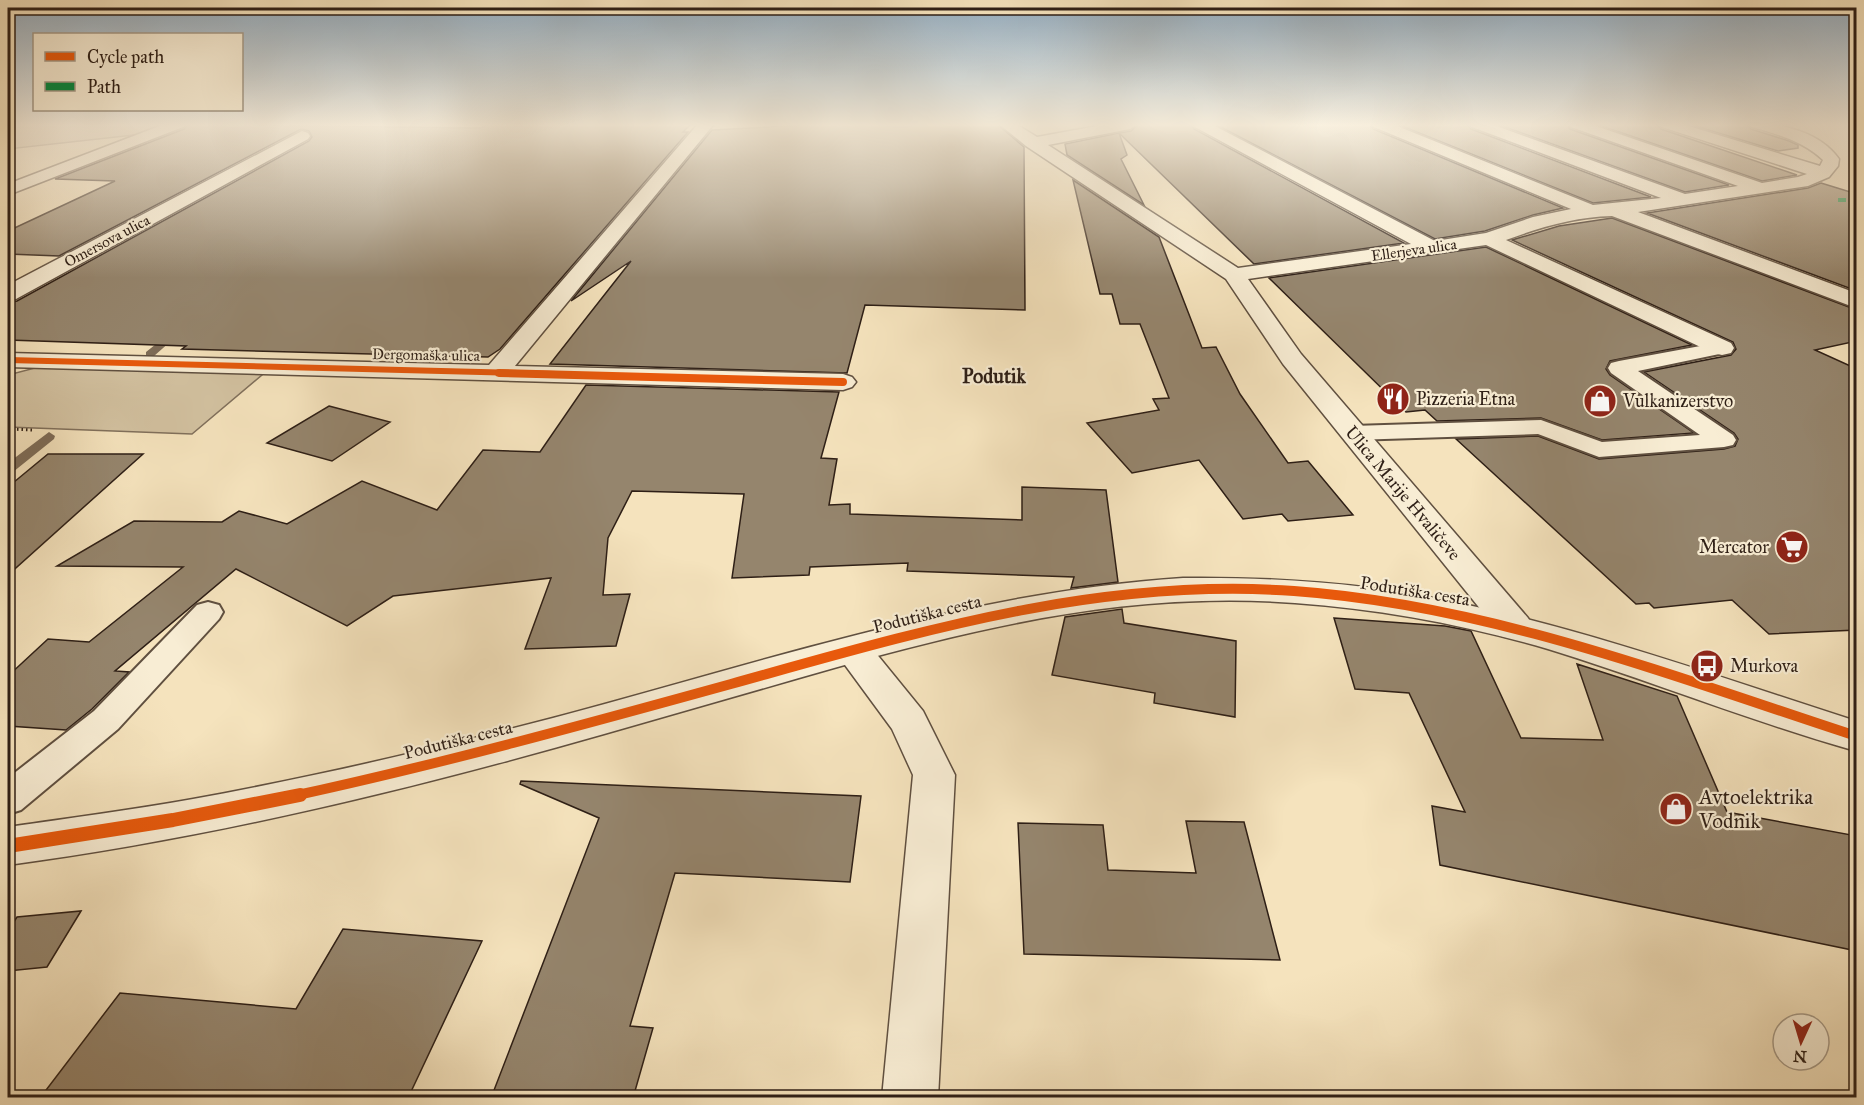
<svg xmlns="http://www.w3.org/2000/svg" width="1864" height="1105" font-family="'IM FELL Great Primer',serif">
	<rect width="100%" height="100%" fill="#f5e3bd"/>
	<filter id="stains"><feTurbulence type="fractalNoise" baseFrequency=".00333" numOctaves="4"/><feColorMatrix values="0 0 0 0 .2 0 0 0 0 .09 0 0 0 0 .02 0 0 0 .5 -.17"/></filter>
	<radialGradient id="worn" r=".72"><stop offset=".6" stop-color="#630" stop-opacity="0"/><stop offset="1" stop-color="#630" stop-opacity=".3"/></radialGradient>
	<!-- green -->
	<path fill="#d3c2a1" stroke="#80705c" stroke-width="1.5" d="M25,124H174L8,188V186L134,135L8,149V125Z
		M50,364L268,370L192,434L8,427V375Z"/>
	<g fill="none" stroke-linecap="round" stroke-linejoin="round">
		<!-- stream -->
		<path fill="#7d6c58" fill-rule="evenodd" d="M175,329L179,330V334L154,356H146V352Z
			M49,432L55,436L54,439L13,472L8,473V463Z"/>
	</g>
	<!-- building -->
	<path fill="#95856d" stroke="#2e1f16" stroke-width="1.5" d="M188,124L481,128L488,124H691L683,132H688L500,349L488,357L182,349L186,346L8,340V303L17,301L309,141L312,137L309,131L301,129L59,256L8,254V231L115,181L55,179L184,129Z
		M826,124H997L1024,147L1025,310L865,305L847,373L550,364L631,261L571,301L712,130Z
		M1139,124H1191L1194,129L1404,243L1254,264L1119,133L1131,131Z
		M1215,124H1370L1373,129L1563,208L1533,215L1485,231L1435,239Z
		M1397,124H1467L1471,129L1651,197L1593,203Z
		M1497,124H1566L1570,129L1729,185L1685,192Z
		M1596,124H1657L1661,129L1797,175L1762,181Z
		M1689,124H1747L1751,129L1789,141L1798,145V148L1778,151Z
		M1119,133L1127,155L1121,159L1144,205L1067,155L1065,144Z
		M1073,180L1159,237L1202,348L1216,347L1240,394L1288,463L1308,461L1353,515L1288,521L1282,514L1243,519L1199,460L1132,473L1087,423L1159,410L1153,399L1169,398L1140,324H1120L1112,294H1100Z
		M1821,183L1857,194V291L1647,213L1808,188Z
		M1612,218L1857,310V341L1815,350L1857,369V630L1769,634L1732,600L1654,608L1649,603L1636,604L1456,439L1538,436L1599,459L1724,449L1735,446L1738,439L1734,433L1644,372L1731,355L1736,349L1733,342L1512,240L1559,226Z
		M1486,247L1692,345L1610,361L1606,369L1610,375L1694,433L1602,440L1541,418L1437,421L1425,410L1406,412L1269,278Z
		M586,385L839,392L821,458L837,459L829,505L850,504V514L1022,520V487L1106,490L1118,582L1071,588L1074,577L907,571L908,563L810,567L809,575L732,578L744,494L632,491L608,538L603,595L630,594L616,646L525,649L551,578L393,596L347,626L236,569L115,671L129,672L92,709L66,730L8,726V676L48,639L89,642L183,567L57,566L134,521L222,522L239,511L287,524L362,481L437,510L483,450L540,452Z
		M329,406L390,422L332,461L267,443Z
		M48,454H143L8,575V487Z
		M1122,609L1124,623L1236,641L1235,717L1154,703L1155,693L1052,675L1065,617Z
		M1334,618L1445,626L1471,631L1521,738L1603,740L1577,664L1677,696L1727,812L1857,836V951L1440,865L1432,806L1465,812L1409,693L1355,689Z
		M521,781L861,796L850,882L675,873L630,1026L653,1028L633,1098H491L599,818L520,784Z
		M1186,821L1244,822L1280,960L1024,954L1018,823L1103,825L1108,870L1196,873Z
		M81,911L47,967L8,971V931L17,917Z
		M343,929L482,941L408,1098H40L120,993L296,1009Z"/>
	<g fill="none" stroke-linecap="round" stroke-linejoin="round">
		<defs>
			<path id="service" d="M1722,342L1729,344L1733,348L1729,352L1638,371L1733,435L1736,440L1733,445L1724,447L1599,457L1538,434L1353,440L1344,438L1341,433L1344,428L1353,426L1541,420L1602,442L1700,435L1611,373L1608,368L1611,363L1619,361Z
				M208,602L219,605L223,612L219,619L118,729L21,810L8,814V778L94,711L197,605Z"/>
			<path id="minor" d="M165,124H186L183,127L8,195V184Z
				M698,124H714L515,366L843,374L852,377L856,382L852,387L843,390L8,367V353L489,365Z
				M999,124H1016L1037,137L1108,124H1137L1130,129L1048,145L1238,268L1411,244L1195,127L1193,124H1211L1435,241L1486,233L1533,217L1571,209L1374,127L1372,124H1392L1593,205L1661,198L1472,127L1469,124H1491L1685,194L1738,186L1571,127L1568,124H1590L1762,183L1798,177L1807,174L1662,127L1659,124H1682L1820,166L1823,160C1803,141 1777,134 1752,127L1749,124C1780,122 1820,132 1839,159L1838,166L1829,177L1808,186L1638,212L1856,293V308L1612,216C1575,217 1541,227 1506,240L1731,343L1734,348L1731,353L1722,355L1713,353L1486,245L1248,279L1301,354L1528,618L1533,627L1528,636L1515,639L1502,636L1283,364L1226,279L1026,146Z
				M302,131L308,133L310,136L308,139L16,299L8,301V285Z
				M853,637L866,641L923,711L955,775L938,1098H882L913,775L892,729L834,650L840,641Z"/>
			<path id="tertiary" d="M1183,578C1276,577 1368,583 1459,603C1594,632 1725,679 1856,721V751C1752,722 1652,681 1548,649C1466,625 1380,609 1295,603C1134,591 987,625 834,668C757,690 681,712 604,734C408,790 210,838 8,865V827C70,818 132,810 193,799C314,777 434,749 553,718C761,663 968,592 1183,578Z"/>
		</defs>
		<!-- service casing -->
		<use href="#service" stroke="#605040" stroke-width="4"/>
		<!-- minor casing -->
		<use href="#minor" stroke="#605040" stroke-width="3"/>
		<!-- tertiary casing -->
		<use href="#tertiary" stroke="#605040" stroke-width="3"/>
		<!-- path -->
		<path stroke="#2e1f16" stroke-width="3" stroke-dasharray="1.5 3" stroke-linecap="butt" d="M8,429L33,430"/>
		<!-- service -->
		<use href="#service" fill="#f8edd4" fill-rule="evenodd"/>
		<!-- minor -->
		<use href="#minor" fill="#f8edd4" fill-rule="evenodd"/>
		<!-- tertiary -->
		<use href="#tertiary" fill="#f8edd4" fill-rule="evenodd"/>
		<!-- quiet -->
		<path stroke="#00873e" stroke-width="4" stroke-dasharray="8 4" stroke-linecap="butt" d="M1838,200H1856"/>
		<defs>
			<path id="cycleway-far3" d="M8,360L556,374"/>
			<path id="cycleway-far2" d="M499,373L843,382"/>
			<path id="cycleway-far1" d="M293,796C441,764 586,724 731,684C918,632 1098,577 1294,591C1489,605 1672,676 1856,736"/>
			<path id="cycleway" d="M8,846L173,820L300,795"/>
		</defs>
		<!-- cycleway-far3 casing -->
		<use href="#cycleway-far3" stroke="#f8edd4" stroke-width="8"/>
		<!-- cycleway-far2 casing -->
		<use href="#cycleway-far2" stroke="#f8edd4" stroke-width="11"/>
		<!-- cycleway-far1 casing -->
		<use href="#cycleway-far1" stroke="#f8edd4" stroke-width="14"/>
		<!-- cycleway casing -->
		<use href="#cycleway" stroke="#f8edd4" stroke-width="17"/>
		<!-- cycleway-far3 -->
		<use href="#cycleway-far3" stroke="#e8590c" stroke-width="6"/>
		<!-- cycleway-far2 -->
		<use href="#cycleway-far2" stroke="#e8590c" stroke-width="8"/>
		<!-- cycleway-far1 -->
		<use href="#cycleway-far1" stroke="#e8590c" stroke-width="10"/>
		<!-- cycleway -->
		<use href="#cycleway" stroke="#e8590c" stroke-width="14"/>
	</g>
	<!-- sky -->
	<linearGradient id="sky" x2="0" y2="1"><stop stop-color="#92acc0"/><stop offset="0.45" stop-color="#faf2e1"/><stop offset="1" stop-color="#faf2e1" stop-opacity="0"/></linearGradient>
	<rect width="1864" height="278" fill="url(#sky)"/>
	<!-- icons -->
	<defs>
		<symbol id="restaurant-disc" viewBox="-11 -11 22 22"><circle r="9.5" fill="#8f2418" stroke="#f8edd4"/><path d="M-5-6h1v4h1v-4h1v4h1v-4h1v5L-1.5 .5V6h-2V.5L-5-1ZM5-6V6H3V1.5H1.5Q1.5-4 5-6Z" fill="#fff"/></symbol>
		<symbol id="shop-disc" viewBox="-11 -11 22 22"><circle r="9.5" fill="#8f2418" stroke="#f8edd4"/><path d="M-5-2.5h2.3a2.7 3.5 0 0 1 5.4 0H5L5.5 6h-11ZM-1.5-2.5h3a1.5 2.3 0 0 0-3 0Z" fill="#fff"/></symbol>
		<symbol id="supermarket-disc" viewBox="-11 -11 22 22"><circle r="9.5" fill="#8f2418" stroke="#f8edd4"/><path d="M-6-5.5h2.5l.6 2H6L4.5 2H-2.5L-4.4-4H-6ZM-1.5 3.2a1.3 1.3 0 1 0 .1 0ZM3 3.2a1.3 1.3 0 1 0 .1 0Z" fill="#fff"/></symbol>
		<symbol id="bus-disc" viewBox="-11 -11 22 22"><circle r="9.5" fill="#8f2418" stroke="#f8edd4"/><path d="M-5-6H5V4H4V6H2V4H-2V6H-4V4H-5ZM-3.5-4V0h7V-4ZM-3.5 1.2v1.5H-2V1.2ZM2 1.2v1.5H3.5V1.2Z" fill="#fff"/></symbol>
	</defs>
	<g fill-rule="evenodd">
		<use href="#restaurant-disc" x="1374" y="380" width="38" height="38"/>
		<use href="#shop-disc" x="1581" y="382" width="38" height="38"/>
		<use href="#supermarket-disc" x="1773" y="528" width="38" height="38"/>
		<use href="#bus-disc" x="1688" y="647" width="38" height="38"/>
		<use href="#shop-disc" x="1657" y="790" width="38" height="38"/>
	</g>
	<g text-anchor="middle" stroke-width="4.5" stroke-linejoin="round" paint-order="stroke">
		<!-- far-street labels -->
		<g font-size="15" fill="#2e1f16" stroke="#f8edd4">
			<text transform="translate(107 241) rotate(-28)" y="5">Omersova ulica</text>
			<text transform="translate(1414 250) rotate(-8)" y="5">Ellerjeva ulica</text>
			<text transform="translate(426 355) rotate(1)" y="5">Dergomaška ulica</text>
		</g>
		<!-- poi labels -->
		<g font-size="18" fill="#2e1f16" stroke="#f8edd4" text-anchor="start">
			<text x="1416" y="405">Pizzeria Etna</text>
			<text x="1623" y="407">Vulkanizerstvo</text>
			<text x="1769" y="553" text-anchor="end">Mercator</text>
			<text x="1730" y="672">Murkova</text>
		</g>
		<!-- street labels -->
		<g font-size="18" fill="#2e1f16" stroke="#f8edd4">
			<text transform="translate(1403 493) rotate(50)" y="6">Ulica Marije Hvaličeve</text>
			<text transform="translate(1415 591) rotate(9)" y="6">Podutiška cesta</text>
			<text transform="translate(927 614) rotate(-14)" y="6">Podutiška cesta</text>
			<text transform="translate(458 740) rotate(-14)" y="6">Podutiška cesta</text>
		</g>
		<!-- far-district labels -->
		<g font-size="20" font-weight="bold" fill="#2e1f16" stroke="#f8edd4">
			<text x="994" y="383">Podutik</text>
		</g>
		<!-- near-poi labels -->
		<g font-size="21" fill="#2e1f16" stroke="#f8edd4" text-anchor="start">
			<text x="1699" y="804">Avtoelektrika<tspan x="1699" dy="24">Vodnik</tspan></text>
		</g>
	</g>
	<!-- margin -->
	<rect width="1864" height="1105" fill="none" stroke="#f5e3bd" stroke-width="30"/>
	<rect x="9" y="9" width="1846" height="1087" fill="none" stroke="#2e1f16" stroke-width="3"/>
	<rect x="15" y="15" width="1834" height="1075" fill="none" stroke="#2e1f16" stroke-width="1.5"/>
	<!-- legend -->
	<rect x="33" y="33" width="210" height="78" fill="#f8edd4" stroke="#a79b88" stroke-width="1.5"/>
	<rect x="45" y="52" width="30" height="9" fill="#e8590c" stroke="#a79b88" stroke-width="1.5"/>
	<text x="87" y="63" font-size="18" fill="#2e1f16">Cycle path</text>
	<rect x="45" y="82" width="30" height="9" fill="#00873e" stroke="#a79b88" stroke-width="1.5"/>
	<text x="87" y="93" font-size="18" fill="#2e1f16">Path</text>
	<!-- north arrow -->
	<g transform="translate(1801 1042) rotate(184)"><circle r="28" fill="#f8edd4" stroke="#a79b88" stroke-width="1.5"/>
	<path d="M0-4.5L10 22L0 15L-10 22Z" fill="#8f2418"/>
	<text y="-9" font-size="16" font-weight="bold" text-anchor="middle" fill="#2e1f16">N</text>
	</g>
	<rect width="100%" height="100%" filter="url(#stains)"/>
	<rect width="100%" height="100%" fill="url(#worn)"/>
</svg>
